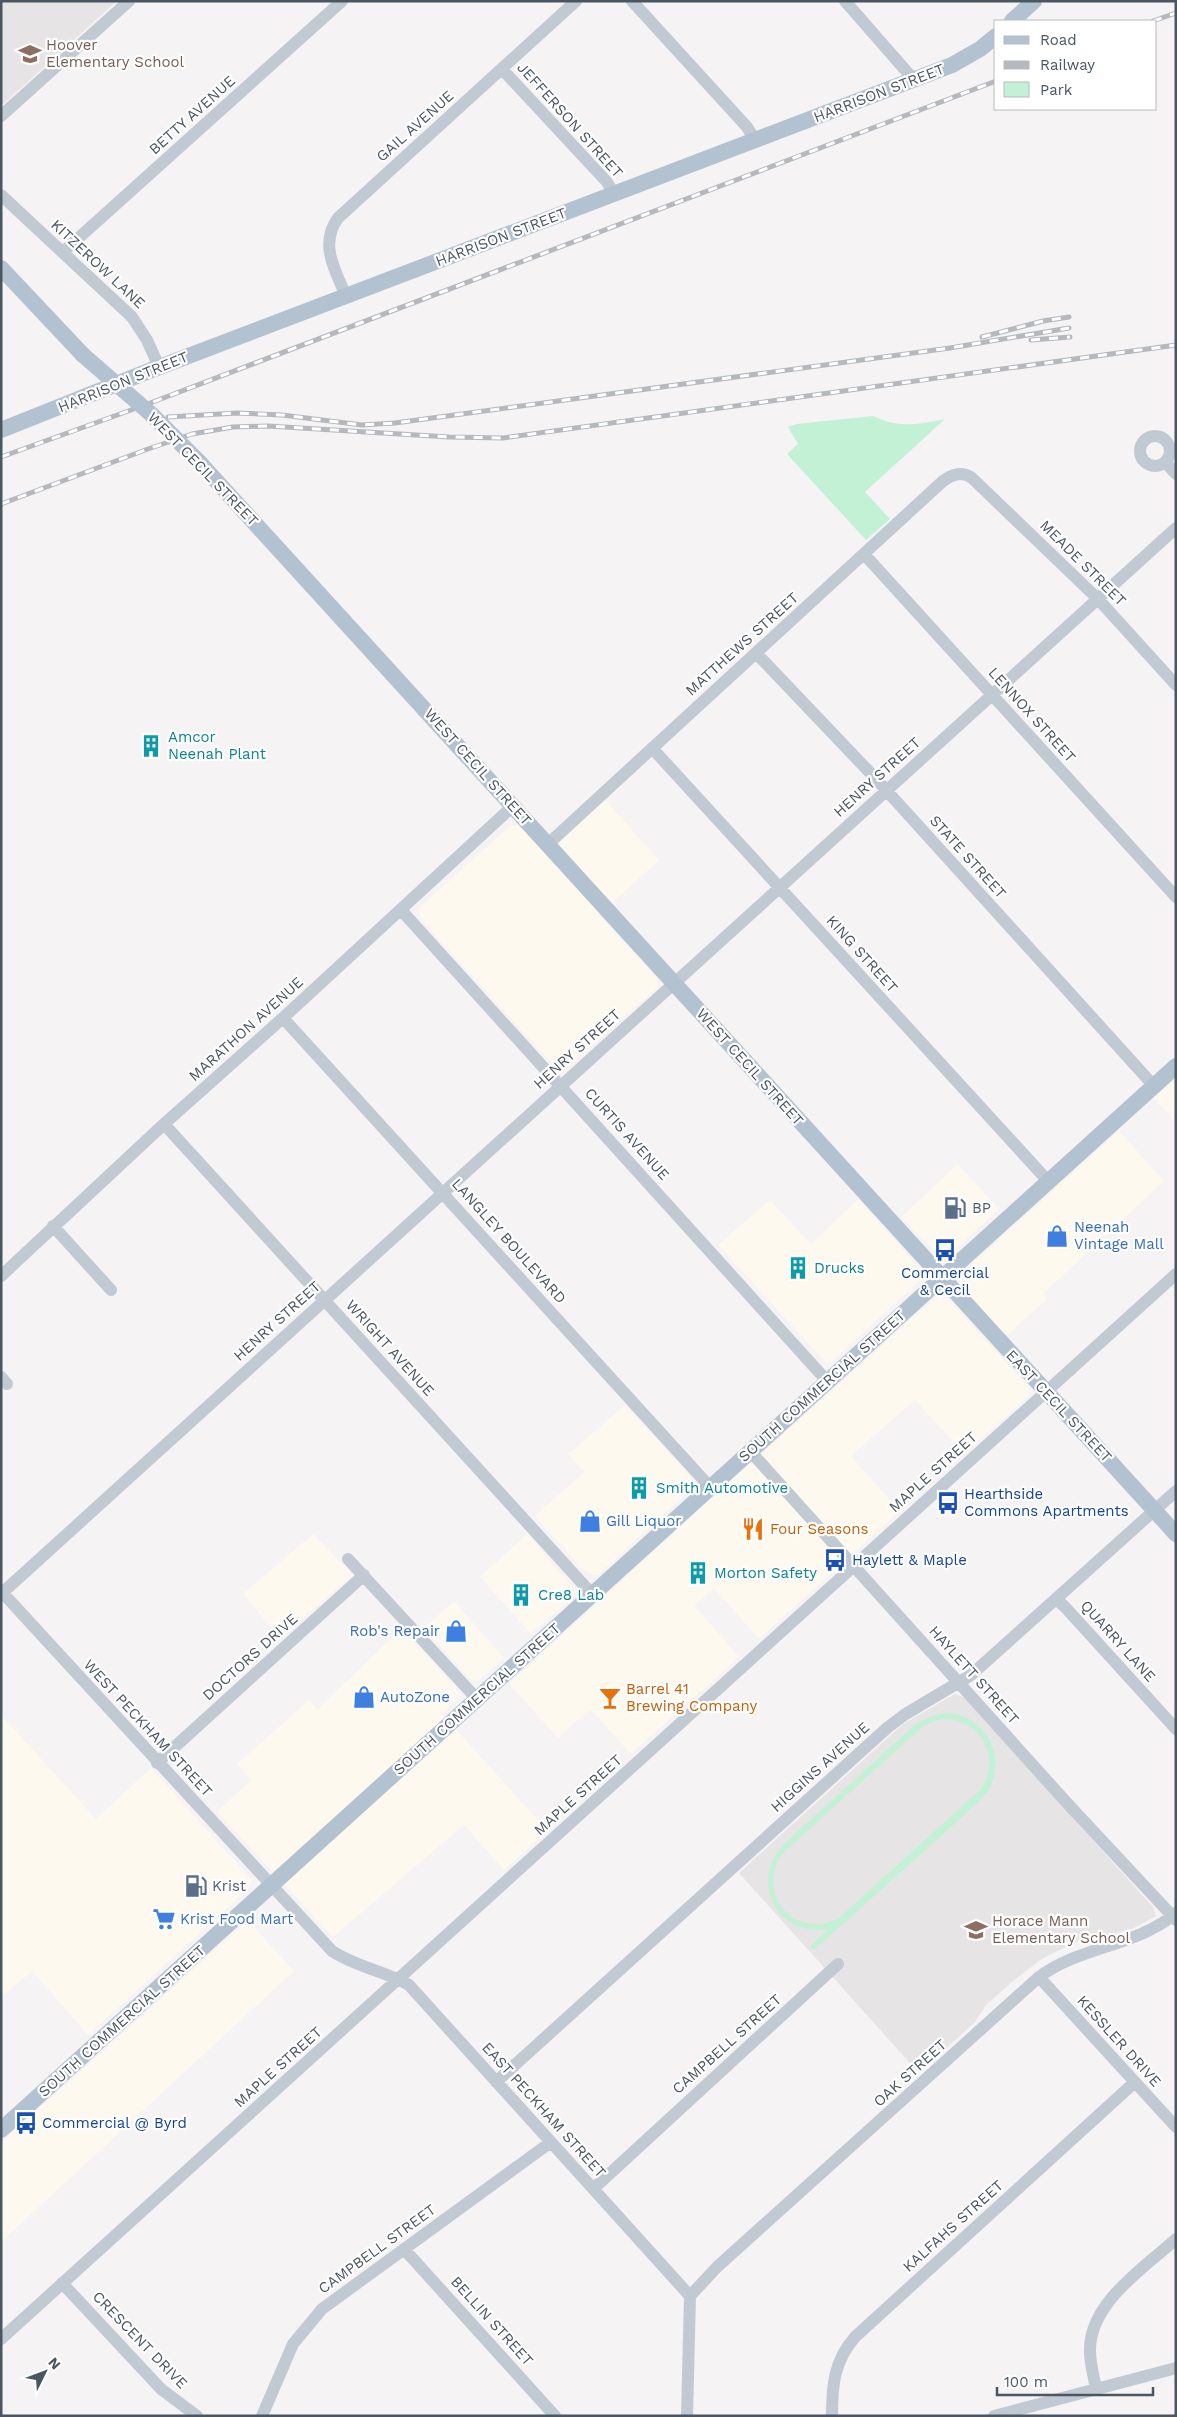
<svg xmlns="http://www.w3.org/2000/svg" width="1177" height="2417" font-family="'Work Sans',sans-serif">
	<rect width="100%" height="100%" fill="#f5f3f3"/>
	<!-- commercial -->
	<path fill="#fdf9ef" d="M605,800L659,860L599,915L657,979V988L562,1071L556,1068L423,922L418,912L419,908L510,826H519L547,854Z
		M1176,1079V1123L1154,1098Z
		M1119,1131L1164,1181L1043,1294L1047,1299L1006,1336L961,1286L959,1279L960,1275Z
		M958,1164L999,1209L952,1252L939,1255L901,1217Z
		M858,1199L921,1270L923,1278L831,1362L826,1363L718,1245L770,1200L811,1244Z
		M943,1294L1028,1386L1030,1395L964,1454L915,1400L851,1456L900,1511L759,1639L714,1588L694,1605L739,1657L631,1754L590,1709L558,1738L509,1684L710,1500L938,1295Z
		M625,1405L691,1477L692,1485L691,1489L598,1575H593L581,1568L535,1516L584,1472L568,1454Z
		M313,1534L353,1575L280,1638L243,1594Z
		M527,1534L575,1590L573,1597L531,1634L480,1577Z
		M454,1601L504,1658L478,1681L470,1679L424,1628Z
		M402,1628L461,1694L442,1714L548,1831L504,1870L464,1825L333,1937L217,1812L251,1780L237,1764L309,1700L318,1709Z
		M1,1715L96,1819L151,1768L252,1880L248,1889L88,2035L32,1971L1,1998Z
		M248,1920L294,1971L1,2242V2143Z"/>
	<!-- education -->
	<path fill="#e6e4e5" d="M1,1H117L1,106Z
		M955,1694L965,1698L1153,1907L1156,1916L1136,1927L1094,1941L1083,1939L1043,1958L1013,1981L986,2005L975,2022L919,2073L739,1873L903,1724Z"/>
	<!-- green -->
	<path fill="#c3f1d5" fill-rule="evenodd" d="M873,416C898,428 918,425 945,419L865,492L890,519L866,540L787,454L798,444L788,427L797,424Z
		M947,1713C984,1715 1006,1754 990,1787C986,1795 979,1801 972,1808L814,1950L810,1946L828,1929C776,1937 749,1882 784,1844L916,1724L932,1716ZM945,1719C981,1720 1002,1758 981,1789L838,1919C794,1939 755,1895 782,1854L921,1728L933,1721Z"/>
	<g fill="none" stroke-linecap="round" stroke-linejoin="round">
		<!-- minor -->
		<path stroke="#c1cad2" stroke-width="12" d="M632,1L747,127L755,140
			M845,1L914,80
			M502,69L607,182L614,194
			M1,116L129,1
			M1,195L132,317L147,340L159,367
			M63,252L342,1
			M346,296C335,270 319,244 338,218L576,1
			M1140 451a15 15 0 1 1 30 0a15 15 0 1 1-30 0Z
			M1166,463L1176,474
			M864,554L1176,897
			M756,653L877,780L1154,1086
			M652,748L1048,1181
			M548,844L943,481C953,474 962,471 972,478L1098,599L1176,685
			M401,910L827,1381
			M283,1018L710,1487
			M164,1124L592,1594
			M53,1226L111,1290
			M1,1276L164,1124L284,1017L513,806
			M1,1377L7,1384
			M750,1451L1067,1803L1176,1920
			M348,1559L477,1699
			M1,1591L332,1951C356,1967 385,1971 409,1985L690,2296L687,2416
			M1,1594L1176,528
			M1056,1599L1065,1607L1176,1729
			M157,1763L364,1575
			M1039,1977L1176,2127
			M496,2082L887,1728L904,1715L971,1675L1176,1491
			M593,2189L838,1964
			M404,2249L555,2416
			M62,2283L161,2389L197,2416
			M690,2296L717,2267L1039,1977C1081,1946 1135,1947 1176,1913
			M1,2339L1176,1274
			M1096,2389C1094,2377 1090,2364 1090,2351C1089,2303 1144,2268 1176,2239
			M262,2416L293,2344L322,2309L551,2142
			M832,2416C832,2385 834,2361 855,2337L1135,2082
			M994,2416L1176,2368"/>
		<!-- major -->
		<path stroke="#b3c2d1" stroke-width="16" d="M1012,21L1034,1
			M1,268L83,355
			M1,430L149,371L952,65L980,49L996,36
			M199,462L1176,1534
			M1,2130L1176,1066"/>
		<defs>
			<path id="rail" d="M1153,21L1176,13
				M982,337L1043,321L1069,317
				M1031,340L1070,337
				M168,417L237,413L282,415L362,425L395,423L950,348L1069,328
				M1,457L145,405L996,81
				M1,504L148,449L192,434L233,427L268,426L449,437L503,438L1176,345"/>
		</defs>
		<!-- rail casing -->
		<use href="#rail" stroke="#b5b8bd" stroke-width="5"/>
		<!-- rail -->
		<use href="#rail" stroke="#fff" stroke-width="3" stroke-dasharray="9" stroke-linecap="butt"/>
		<!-- major-bridge -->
		<path stroke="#b3c2d1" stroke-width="16" d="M83,355L151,414L199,462"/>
	</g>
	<!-- icons -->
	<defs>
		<symbol id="school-bare" viewBox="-9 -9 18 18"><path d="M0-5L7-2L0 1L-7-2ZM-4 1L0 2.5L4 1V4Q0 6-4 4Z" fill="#8d6e63" stroke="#fff" stroke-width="2.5" paint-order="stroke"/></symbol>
		<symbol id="building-bare" viewBox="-9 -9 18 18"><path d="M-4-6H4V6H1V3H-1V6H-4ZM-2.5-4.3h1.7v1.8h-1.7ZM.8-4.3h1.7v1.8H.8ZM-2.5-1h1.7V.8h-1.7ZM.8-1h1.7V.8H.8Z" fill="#0f9aa8" stroke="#fff" stroke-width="2.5" paint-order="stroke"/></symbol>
		<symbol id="fuel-bare" viewBox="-9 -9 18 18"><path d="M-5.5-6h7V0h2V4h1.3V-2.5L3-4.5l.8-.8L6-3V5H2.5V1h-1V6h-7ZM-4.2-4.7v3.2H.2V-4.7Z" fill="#5c6f8a" stroke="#fff" stroke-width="2.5" paint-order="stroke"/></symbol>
		<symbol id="shop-bare" viewBox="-9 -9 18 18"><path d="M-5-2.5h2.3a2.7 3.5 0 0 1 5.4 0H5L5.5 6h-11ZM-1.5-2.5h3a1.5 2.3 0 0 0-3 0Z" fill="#3f7fe0" stroke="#fff" stroke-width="2.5" paint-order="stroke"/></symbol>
		<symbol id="bus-bare" viewBox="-9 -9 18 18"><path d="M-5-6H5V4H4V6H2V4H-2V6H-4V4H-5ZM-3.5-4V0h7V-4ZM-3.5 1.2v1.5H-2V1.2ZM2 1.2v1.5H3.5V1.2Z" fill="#1a4fb4" stroke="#fff" stroke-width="2.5" paint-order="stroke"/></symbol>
		<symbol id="restaurant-bare" viewBox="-9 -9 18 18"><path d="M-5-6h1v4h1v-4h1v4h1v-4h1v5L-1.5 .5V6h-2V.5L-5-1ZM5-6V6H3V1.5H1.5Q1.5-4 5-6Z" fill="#e8710a" stroke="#fff" stroke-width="2.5" paint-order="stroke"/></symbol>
		<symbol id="bar-bare" viewBox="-9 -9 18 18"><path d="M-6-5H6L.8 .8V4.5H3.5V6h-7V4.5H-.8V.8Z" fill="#e8710a" stroke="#fff" stroke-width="2.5" paint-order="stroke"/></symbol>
		<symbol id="supermarket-bare" viewBox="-9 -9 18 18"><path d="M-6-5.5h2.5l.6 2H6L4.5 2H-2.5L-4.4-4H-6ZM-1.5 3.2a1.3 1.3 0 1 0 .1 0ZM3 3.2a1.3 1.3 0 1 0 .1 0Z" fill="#3f7fe0" stroke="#fff" stroke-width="2.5" paint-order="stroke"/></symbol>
	</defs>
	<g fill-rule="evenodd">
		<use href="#school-bare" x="14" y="38" width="32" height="32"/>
		<use href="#building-bare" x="135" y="730" width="32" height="32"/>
		<use href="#fuel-bare" x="939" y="1192" width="32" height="32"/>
		<use href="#shop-bare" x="1041" y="1220" width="32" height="32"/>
		<use href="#bus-bare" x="929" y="1234" width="32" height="32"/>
		<use href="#building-bare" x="782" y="1252" width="32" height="32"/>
		<use href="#building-bare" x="623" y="1472" width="32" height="32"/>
		<use href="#bus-bare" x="932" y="1487" width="32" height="32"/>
		<use href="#shop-bare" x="574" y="1505" width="32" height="32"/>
		<use href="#restaurant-bare" x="737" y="1513" width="32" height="32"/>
		<use href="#bus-bare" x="819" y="1544" width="32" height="32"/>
		<use href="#building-bare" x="682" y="1557" width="32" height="32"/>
		<use href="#building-bare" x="505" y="1579" width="32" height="32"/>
		<use href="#shop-bare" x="440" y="1615" width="32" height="32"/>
		<use href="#shop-bare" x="348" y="1681" width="32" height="32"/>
		<use href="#bar-bare" x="594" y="1682" width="32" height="32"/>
		<use href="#fuel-bare" x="180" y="1870" width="32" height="32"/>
		<use href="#supermarket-bare" x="148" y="1903" width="32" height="32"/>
		<use href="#school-bare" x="960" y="1914" width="32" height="32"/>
		<use href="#bus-bare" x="10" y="2107" width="32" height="32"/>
	</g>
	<g text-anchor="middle" stroke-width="4.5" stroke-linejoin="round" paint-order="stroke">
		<!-- education labels -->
		<g font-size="15" fill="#785e54" stroke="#fff" text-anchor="start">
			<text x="46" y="50">Hoover<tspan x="46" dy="17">Elementary School</tspan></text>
			<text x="992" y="1926">Horace Mann<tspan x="992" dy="17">Elementary School</tspan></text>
		</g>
		<!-- street labels -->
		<g font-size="15" fill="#4a5661" stroke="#fff">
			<text transform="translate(879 93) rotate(-21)" y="5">HARRISON STREET</text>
			<text transform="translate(192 115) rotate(-42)" y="5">BETTY AVENUE</text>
			<text transform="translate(570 120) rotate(48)" y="5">JEFFERSON STREET</text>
			<text transform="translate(415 126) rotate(-42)" y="5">GAIL AVENUE</text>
			<text transform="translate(501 237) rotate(-21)" y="5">HARRISON STREET</text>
			<text transform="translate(98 264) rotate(43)" y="5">KITZEROW LANE</text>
			<text transform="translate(123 382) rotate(-22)" y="5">HARRISON STREET</text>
			<text transform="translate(203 469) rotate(46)" y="5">WEST CECIL STREET</text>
			<text transform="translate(1083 563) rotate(45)" y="5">MEADE STREET</text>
			<text transform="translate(742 644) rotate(-42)" y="5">MATTHEWS STREET</text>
			<text transform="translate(1032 715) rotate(48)" y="5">LENNOX STREET</text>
			<text transform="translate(478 767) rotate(48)" y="5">WEST CECIL STREET</text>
			<text transform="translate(877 777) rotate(-42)" y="5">HENRY STREET</text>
			<text transform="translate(968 857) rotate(48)" y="5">STATE STREET</text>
			<text transform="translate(862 954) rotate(48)" y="5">KING STREET</text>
			<text transform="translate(246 1029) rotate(-42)" y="5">MARATHON AVENUE</text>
			<text transform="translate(577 1049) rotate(-42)" y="5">HENRY STREET</text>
			<text transform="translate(750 1067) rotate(48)" y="5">WEST CECIL STREET</text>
			<text transform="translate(627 1134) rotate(48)" y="5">CURTIS AVENUE</text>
			<text transform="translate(509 1241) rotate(48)" y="5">LANGLEY BOULEVARD</text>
			<text transform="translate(277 1321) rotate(-42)" y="5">HENRY STREET</text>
			<text transform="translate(390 1348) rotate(48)" y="5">WRIGHT AVENUE</text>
			<text transform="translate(822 1386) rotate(-42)" y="5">SOUTH COMMERCIAL STREET</text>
			<text transform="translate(1059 1406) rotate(47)" y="5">EAST CECIL STREET</text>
			<text transform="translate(933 1472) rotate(-42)" y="5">MAPLE STREET</text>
			<text transform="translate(1118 1641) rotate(48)" y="5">QUARRY LANE</text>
			<text transform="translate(250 1657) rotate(-42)" y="5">DOCTORS DRIVE</text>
			<text transform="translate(974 1675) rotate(48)" y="5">HAYLETT STREET</text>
			<text transform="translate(477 1699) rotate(-42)" y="5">SOUTH COMMERCIAL STREET</text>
			<text transform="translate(148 1728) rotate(47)" y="5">WEST PECKHAM STREET</text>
			<text transform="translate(820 1767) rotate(-42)" y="5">HIGGINS AVENUE</text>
			<text transform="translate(578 1795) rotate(-42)" y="5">MAPLE STREET</text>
			<text transform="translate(122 2021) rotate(-42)" y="5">SOUTH COMMERCIAL STREET</text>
			<text transform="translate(1119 2041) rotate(48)" y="5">KESSLER DRIVE</text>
			<text transform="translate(727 2044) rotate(-42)" y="5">CAMPBELL STREET</text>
			<text transform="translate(278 2067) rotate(-42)" y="5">MAPLE STREET</text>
			<text transform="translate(910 2073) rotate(-42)" y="5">OAK STREET</text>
			<text transform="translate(544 2110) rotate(48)" y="5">EAST PECKHAM STREET</text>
			<text transform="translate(953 2226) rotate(-42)" y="5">KALFAHS STREET</text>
			<text transform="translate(377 2249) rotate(-36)" y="5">CAMPBELL STREET</text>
			<text transform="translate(492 2321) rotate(48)" y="5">BELLIN STREET</text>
			<text transform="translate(140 2340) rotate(46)" y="5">CRESCENT DRIVE</text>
		</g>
		<!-- culture labels -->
		<g font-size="15" fill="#0d838f" stroke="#fff" text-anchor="start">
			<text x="168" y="742">Amcor<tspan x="168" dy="17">Neenah Plant</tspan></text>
			<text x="814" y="1273">Drucks</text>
			<text x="656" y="1493">Smith Automotive</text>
			<text x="714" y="1578">Morton Safety</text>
			<text x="538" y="1600">Cre8 Lab</text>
		</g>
		<!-- service labels -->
		<g font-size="15" fill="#4e5e75" stroke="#fff" text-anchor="start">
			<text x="972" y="1213">BP</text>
			<text x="212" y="1891">Krist</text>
		</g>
		<!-- shop labels -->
		<g font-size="15" fill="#366cbe" stroke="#fff" text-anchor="start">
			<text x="1074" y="1232">Neenah<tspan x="1074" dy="17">Vintage Mall</tspan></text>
			<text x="606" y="1526">Gill Liquor</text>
			<text x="440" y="1636" text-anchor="end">Rob's Repair</text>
			<text x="380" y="1702">AutoZone</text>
			<text x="180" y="1924">Krist Food Mart</text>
		</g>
		<!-- transit labels -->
		<g font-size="15" fill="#164399" stroke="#fff" text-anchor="start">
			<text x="945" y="1278" text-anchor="middle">Commercial<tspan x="945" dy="17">&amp; Cecil</tspan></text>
			<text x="964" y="1499">Hearthside<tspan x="964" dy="17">Commons Apartments</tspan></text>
			<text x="852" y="1565">Haylett &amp; Maple</text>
			<text x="42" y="2128">Commercial @ Byrd</text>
		</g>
		<!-- food labels -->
		<g font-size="15" fill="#c56008" stroke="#fff" text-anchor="start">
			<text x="770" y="1534">Four Seasons</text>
			<text x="626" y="1694">Barrel 41<tspan x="626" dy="17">Brewing Company</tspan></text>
		</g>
	</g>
	<!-- border -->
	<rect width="1177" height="2417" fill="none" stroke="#4a5661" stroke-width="5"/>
	<!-- legend -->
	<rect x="994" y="20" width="162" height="90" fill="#ffffff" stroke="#b7bbc0"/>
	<rect x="1004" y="36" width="25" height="8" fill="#b3c2d1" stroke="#b7bbc0"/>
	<text x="1040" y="45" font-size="15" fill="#4a5661">Road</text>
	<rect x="1004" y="61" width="25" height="8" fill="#b5b8bd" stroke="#b7bbc0"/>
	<text x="1040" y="70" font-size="15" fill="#4a5661">Railway</text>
	<rect x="1004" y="82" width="25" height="15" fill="#c3f1d5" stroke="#b7bbc0"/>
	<text x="1040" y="95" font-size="15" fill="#4a5661">Park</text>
	<!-- north arrow -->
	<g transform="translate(45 2372) rotate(48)" stroke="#ffffff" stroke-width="4" paint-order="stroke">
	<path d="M0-4L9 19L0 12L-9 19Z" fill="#4a5661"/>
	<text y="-8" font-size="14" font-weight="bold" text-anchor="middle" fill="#4a5661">N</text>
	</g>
	<!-- scale -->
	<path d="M997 2387v8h156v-8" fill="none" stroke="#4a5661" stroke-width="2.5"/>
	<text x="1004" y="2387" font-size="15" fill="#4a5661" stroke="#ffffff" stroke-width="4" paint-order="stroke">100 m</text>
</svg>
